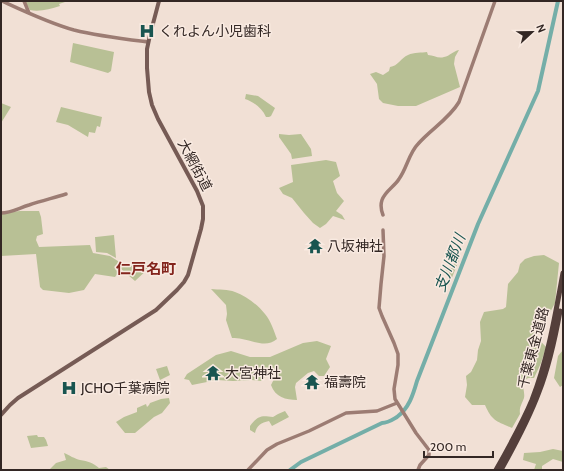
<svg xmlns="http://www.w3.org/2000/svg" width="564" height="471" font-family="Cabin,'Noto Sans JP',sans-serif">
	<rect width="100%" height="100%" fill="#f1e0d5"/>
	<!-- green -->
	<path fill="#b8c095" d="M25,1H65V2L59,4L60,6C50,9 40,12 30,10Z
		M73,43L114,52L111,71L108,73L70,62Z
		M459,50L455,57L454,64L460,87L416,106H398L383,103L379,99L377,84L370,74L376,72L383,75L389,71L390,67C398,66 401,58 408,55C414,52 422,53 427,52L428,55C434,55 438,59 444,57C450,56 453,51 459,50Z
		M246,94L258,96L275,108L271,116L269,117H266C262,108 254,102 245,99Z
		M1,103L11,107L1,123Z
		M61,107L102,117L100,127L97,126L95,133L89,132L88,137L68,125L56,122Z
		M279,134L289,135L301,134L311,149L312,156L292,159L291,154L279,137Z
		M326,160L336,162L340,176L333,181L337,193L344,201L336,211L342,215L345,220L333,216L326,224L320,228L313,223L304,213L292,198L283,194L279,188L293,182L291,165Z
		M20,211H39L41,217L43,234L37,236L36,240L39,247L90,245L93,253L110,256L124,265L149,268L135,281L121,269L115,277L95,274L84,290L69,293L43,290L40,287L36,254L1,256V213Z
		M114,235L116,258L107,253L96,252L95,237H96Z
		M544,255L559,263L555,303L547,318L535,335L546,347L541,363L534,378H528L522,382C523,387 525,394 524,398C522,404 519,407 520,414L512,428C496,421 492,421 485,405H472L465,397L467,385L466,376L471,372L477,360L478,350L481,341L480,322L484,312L503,309L506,307L508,284L518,272L520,264L525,259L534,256Z
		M454,259L459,260L449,285L447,284L449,272L445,270L448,267L451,268H452L454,263Z
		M211,289C219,290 228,289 235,292C246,296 258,305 265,314C271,321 274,331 277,339C267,348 253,341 242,339C239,338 235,338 232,338L226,320L227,314L226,305Z
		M317,341L331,346L326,359L330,367L324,376H319L314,371L308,373L296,383L295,387L297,400C286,400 275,397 271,385L276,375L271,371L261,381L252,380L233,381L217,380L192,385L189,380L184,379L187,374L216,355L231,351L250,357H270L303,343Z
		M563,350V385L560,387L554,378L558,356Z
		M167,366L170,375L160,380L156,369Z
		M169,398L170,403L162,413L154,417L135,433H125L116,422L124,417L137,412V408L146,404L147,407L149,405L150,403L161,399Z
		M285,411L289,417L272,426L269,421C261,423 257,425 255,433L250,430V426C258,416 260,415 273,417L278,414Z
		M37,435L38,437H44L46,440L48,446L31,448L27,436Z
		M553,449L563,451V462L553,459L542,466V470H534L536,464L523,460L524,453L540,452Z
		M64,453C69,455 75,459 80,460C88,461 93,463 99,468L106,467L110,470H49L56,463L66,460Z"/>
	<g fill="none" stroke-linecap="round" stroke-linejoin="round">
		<!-- river -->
		<path stroke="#74aea8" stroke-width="4" d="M290,470L301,462L382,423C388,423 392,420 397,417C409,408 413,395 417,381L478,224L538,91L558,1"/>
		<!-- secondary -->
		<path stroke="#9c7c73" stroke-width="3.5" d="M2,1C26,12 49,23 74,30C98,36 124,39 148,42
			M24,1L29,13
			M1,213C11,213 19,208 29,205C41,201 53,198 66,194
			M383,215C381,210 380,206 382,200C385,191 394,187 399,179C407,168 409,153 418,144C431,129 449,119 459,102L495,1
			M383,230L384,256L381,284L379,308L382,316L394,343L398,354V365L394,389L395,399L416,433L429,450V455L420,465L418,470
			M248,470L267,450L277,444L309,431L346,413L377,411L397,403"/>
		<!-- primary -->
		<path stroke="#765b55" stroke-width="4" d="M1,415L10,405L18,398L156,310L177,290L184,282L188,275L201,229L203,219V206L197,191L158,119L152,105L149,92L147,68V49L150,35L159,1"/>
		<!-- highway -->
		<path stroke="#543f3b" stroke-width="5" d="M496,470C509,447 522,424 532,400C548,359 555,316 563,273
			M501,470C515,445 529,419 539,392C549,366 555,339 560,311"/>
	</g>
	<!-- icons -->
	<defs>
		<symbol id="hospital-bare" viewBox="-9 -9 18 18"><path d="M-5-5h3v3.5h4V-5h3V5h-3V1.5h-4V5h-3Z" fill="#195550" stroke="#f9eae1" stroke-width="2.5" paint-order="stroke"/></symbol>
		<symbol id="temple-bare" viewBox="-9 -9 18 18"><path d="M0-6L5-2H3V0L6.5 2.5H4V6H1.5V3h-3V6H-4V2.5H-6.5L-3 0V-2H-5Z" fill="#195550" stroke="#f9eae1" stroke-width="2.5" paint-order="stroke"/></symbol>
	</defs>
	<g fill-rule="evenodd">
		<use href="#hospital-bare" x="136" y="20" width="22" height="22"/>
		<use href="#temple-bare" x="304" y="235" width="22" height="22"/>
		<use href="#temple-bare" x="202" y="362" width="22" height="22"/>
		<use href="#temple-bare" x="301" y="371" width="22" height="22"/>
		<use href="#hospital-bare" x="58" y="377" width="22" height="22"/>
	</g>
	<g text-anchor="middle" stroke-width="3" stroke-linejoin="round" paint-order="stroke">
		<!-- poi labels -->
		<g font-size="14" fill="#332724" stroke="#f9eae1" text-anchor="start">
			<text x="159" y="36">くれよん小児歯科</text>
			<text x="327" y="251">八坂神社</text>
			<text x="225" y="378">大宮神社</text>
			<text x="324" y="387">福壽院</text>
			<text x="81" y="393">JCHO千葉病院</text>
		</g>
		<!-- street labels -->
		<g font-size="14" fill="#332724" stroke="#f9eae1">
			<text transform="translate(195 165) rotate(62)" y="5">大網街道</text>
			<text transform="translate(533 348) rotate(-75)" y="5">千葉東金道路</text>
		</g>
		<!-- water labels -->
		<g font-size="15" font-style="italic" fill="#195550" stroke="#f9eae1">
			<text transform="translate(450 263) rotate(-69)" y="5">支川都川</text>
		</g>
		<!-- neighbourhood labels -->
		<g font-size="15" font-weight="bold" fill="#83241c" stroke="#f9eae1">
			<text x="146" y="274">仁戸名町</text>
		</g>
	</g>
	<!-- border -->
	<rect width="564" height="471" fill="none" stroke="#332724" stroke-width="4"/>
	<!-- north arrow -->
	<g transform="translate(532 32) rotate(68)" stroke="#f9eae1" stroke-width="3" paint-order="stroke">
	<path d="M0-3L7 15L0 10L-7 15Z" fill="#332724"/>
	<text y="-6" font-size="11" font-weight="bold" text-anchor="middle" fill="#332724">N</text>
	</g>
	<!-- scale -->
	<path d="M424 451v6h69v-6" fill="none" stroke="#332724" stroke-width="2"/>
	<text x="430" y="451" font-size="12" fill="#332724" stroke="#f9eae1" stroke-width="3" paint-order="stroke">200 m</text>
</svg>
